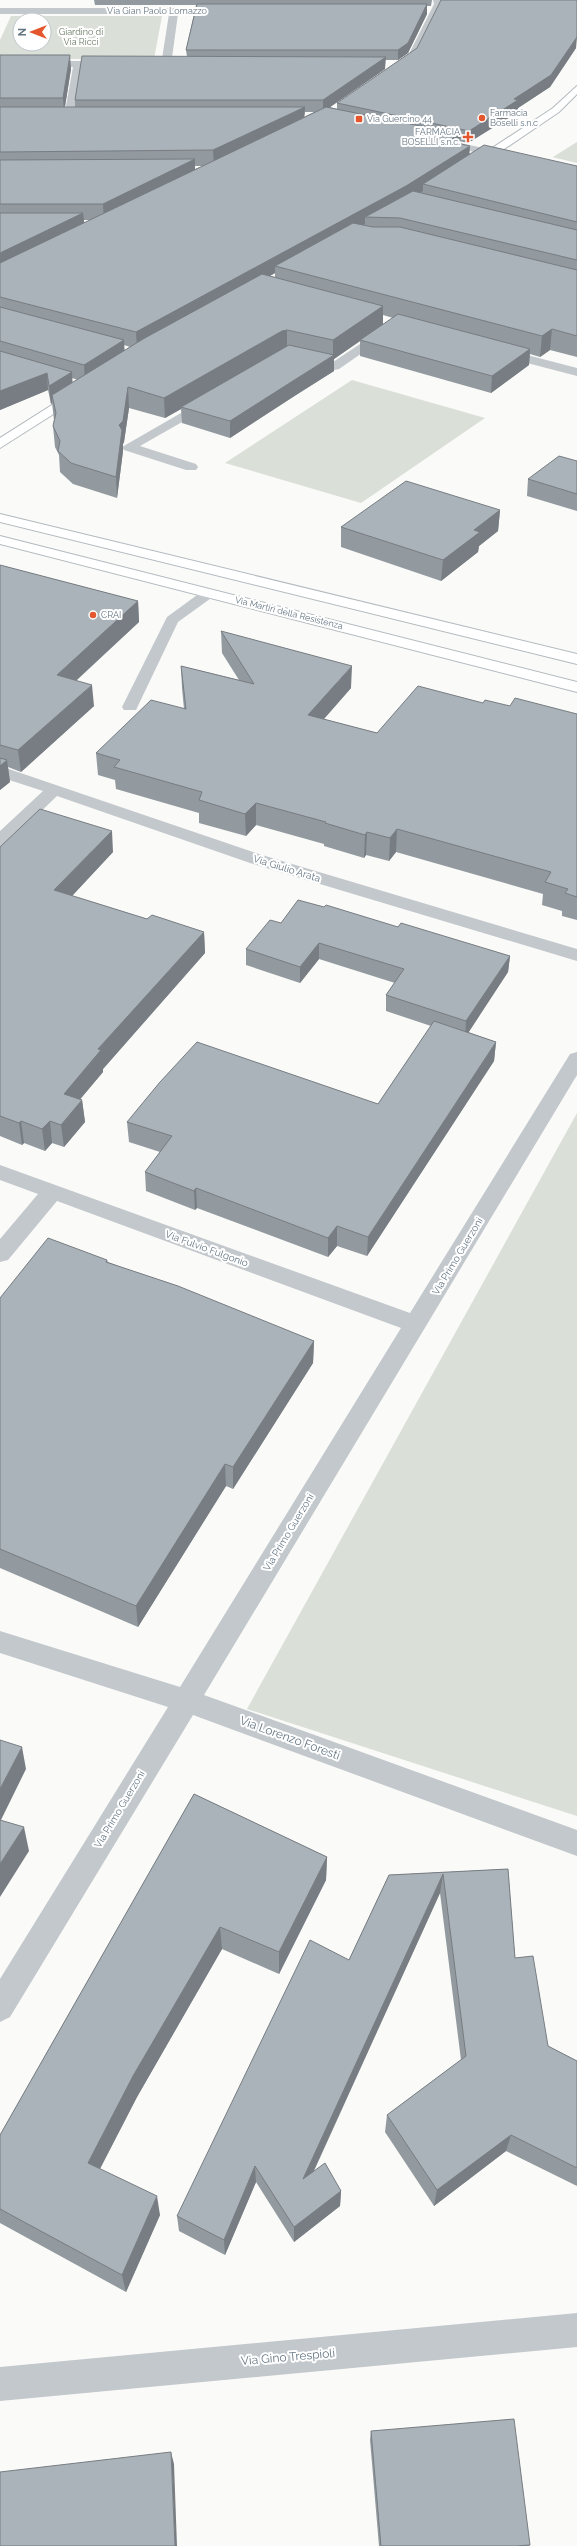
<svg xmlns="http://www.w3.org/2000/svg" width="577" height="2546" font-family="Raleway,sans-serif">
	<rect width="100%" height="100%" fill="#fafaf8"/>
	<!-- green -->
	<path fill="#dadfd7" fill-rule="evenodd" d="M11,16H162L154,59H0V40ZM20,20H44V44H20Z
		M577,142V163L552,157H553Z
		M352,380L485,418L361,503L225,463Z
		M577,1113V1816L247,1709Z"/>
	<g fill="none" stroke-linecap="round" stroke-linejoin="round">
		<defs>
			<path id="secondary" d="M577,86V94L559,112L479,166H471V162L553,108Z
				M77,389L82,390L83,393L82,396L0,448V438Z
				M0,514L577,654V664L0,522Z
				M0,536L577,682V692L0,544Z"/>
		</defs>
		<!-- secondary casing -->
		<use href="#secondary" stroke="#b3babf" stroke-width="2"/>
		<!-- lane -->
		<path fill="#c3c8cc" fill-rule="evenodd" d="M209,589L216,593L214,596L178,622L136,710H124L122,707L167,617L204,590Z"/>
		<!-- street -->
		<path fill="#c3c8cc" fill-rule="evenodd" d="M433,0H441L442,4C435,20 414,77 392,71V67L409,54L434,4Z
			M0,8H225L229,11L225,14H178L171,65L166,68L161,65L169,14H0Z
			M0,61H111L116,64L111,67H82L74,117L69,120L64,117L73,67H0Z
			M441,139L493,150L498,153L493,156L437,144L436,142Z
			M384,328L388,329V335L339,369L335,370L302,362L300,359L306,355L333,362Z
			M500,348L577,368V376L496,355L494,352L496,349Z
			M207,398L212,399L213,402L212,405L140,446L196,464L198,467L196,470H186L124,450L122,447Z
			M0,766L262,855L577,949V961L250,863L57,796L6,845L0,846V831L43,791L0,777Z
			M577,1052V1075L204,1695L577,1830V1856L193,1715L10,2017L0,2022V1979L168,1707L0,1653V1631L180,1687L401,1328L57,1201L8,1260L0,1262V1239L38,1194L0,1180V1165L410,1313L570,1054Z
			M577,2313V2347L0,2401V2367Z"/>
		<!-- secondary -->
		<use href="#secondary" fill="#fff" fill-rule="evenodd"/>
	</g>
	<!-- wall -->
	<path fill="#929a9f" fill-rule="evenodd" d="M94,0H432L431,6H427V14L408,53L398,60H385V69L330,107L337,109V103L577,0L576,48L550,87L518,108V112L468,143L459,141V143L470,154L577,166V357L550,350L540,357L530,354L529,365L491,393L360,356V341L334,359V371L296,395L230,438L182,423L181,409L165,418L129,408L124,442L123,444V451L117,498L73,484L60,472L59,455L55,447L53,426L54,420L52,403L51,404L48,390L0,410V55L71,69L65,107H75V100L187,57L186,50L196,5H95ZM305,112H314L304,117ZM195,166H203L195,169ZM84,220H91L84,223ZM275,273V277L270,276ZM383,315L393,318L383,325ZM124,345L130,347L124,351ZM72,378L78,380L72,383Z
		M577,461V511L527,496L528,479Z
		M500,510L498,531L479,546L478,552L441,581L341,547V527Z
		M0,565L138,601L139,622L76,681L94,706L21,772L8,767L10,782L0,790Z
		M221,631L351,688L324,719L377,733L483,703L510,706L577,714V920L562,916V911L542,905L543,894L396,852L389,861L366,855L364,858L324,846V844L256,825L246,836L199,823V813L116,789L115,780L98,775L96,753L184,709L182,688L181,666L239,680L222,653Z
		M0,847L113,852L72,896L147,919L204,932L205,953L103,1069V1072L80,1099L82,1100L85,1122L64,1147L52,1143L45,1151L24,1143L22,1145L0,1136Z
		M281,923L398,927L510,956L508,972L468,1032L496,1042L494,1061L367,1256L337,1246L328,1257L197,1208L195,1210L146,1191L145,1172L160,1152L129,1142L127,1122L378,1104L431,1026L386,1011V995L395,983L319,959L300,983L246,965V949Z
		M107,1260L108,1262L314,1341L313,1363L233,1489L226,1486L138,1627L0,1568V1298Z
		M194,1794L327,1857L326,1880L279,1974L222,1949L137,2097L100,2169L160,2215L126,2292L0,2223V2135Z
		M508,1869L515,1958L548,2046L577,2061V2186L506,2151L434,2206L385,2132L387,2115L461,2060L440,1893L314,2171L341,2191L340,2206L294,2242L256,2182L225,2255L179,2231L177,2216L349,1960L389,1875Z
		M371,2431L530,2545L529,2546H379L370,2440Z"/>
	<!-- shaded-wall -->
	<path fill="#777d82" d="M427,4V14L408,53L398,60V50Z
		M577,37L576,48L550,87L518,108V112L468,143L469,131L514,99Z
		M70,55L71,69L64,112L63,98Z
		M386,57L385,69L323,112V100Z
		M305,107L304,122L214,166L213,150Z
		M460,134L459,149L448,141Z
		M470,146L469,161L423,184V191L405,202L365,217V224L284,269L275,266V273L137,349L136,332Z
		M195,159V175L104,220L103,204Z
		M83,213L85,228L0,270V253Z
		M383,306V326L360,340V341L334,359V371L296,395L230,438V421L296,379L333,356V340Z
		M552,329L550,350L540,357L542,336Z
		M287,330V350L181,407V409L165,418L164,398L282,331Z
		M124,340L125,357L85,382L84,365Z
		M530,349L529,365L491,393L492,376Z
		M72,372L73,390L52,395V403L51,404L49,386Z
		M47,373L48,390L0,410V391Z
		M128,387L129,408L124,442L123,444V451L117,498L116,477L119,425Z
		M500,510L498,531L479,546L478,552L441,581L443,560L474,530Z
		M138,601L139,622L59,696L57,675Z
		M352,666L351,688L308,737V715Z
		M92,685L94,706L21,772L18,750Z
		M7,760L10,782L0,790V766Z
		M256,803V825L246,836L245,814Z
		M397,829L396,852L389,861L390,838Z
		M112,831L113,852L57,912L54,890Z
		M367,832L366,855L364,858L365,835Z
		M204,932L205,953L103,1069V1072L67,1115L64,1094L98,1049Z
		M319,943V959L300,983V967Z
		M510,956L508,972L465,1038L466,1021Z
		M496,1042L494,1061L367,1256L368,1237Z
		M82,1100L85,1122L64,1147L61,1125Z
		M21,1121L24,1143L22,1145L19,1123Z
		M50,1121L52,1143L45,1151L42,1129Z
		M196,1188L197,1208L195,1210L194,1191Z
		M337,1226V1246L328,1257V1238Z
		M314,1341L313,1363L233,1489V1467Z
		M225,1464L226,1486L138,1627L136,1606Z
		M22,1747L26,1769L0,1822V1789Z
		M24,1827L29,1851L0,1897V1864Z
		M327,1857L326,1880L279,1974V1952Z
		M443,1874L440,1893L303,2194V2179Z
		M220,1927L222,1949L137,2097L93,2182L88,2163L133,2076Z
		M511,2135L506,2151L434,2206L437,2190Z
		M255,2166L256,2182L225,2255L224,2240Z
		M341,2191L340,2206L294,2242V2227Z
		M157,2196L160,2215L126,2292L122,2275Z
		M171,2452L174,2464L177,2546H175Z"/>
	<!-- building -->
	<path fill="#aab3b9" stroke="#777d82" d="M441,0H577V37L551,75L514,99L518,100L469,131L337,103L417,48Z
		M197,4H427L408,43L398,50H186Z
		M0,55H70L63,98H0Z
		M82,56L386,57L323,100H75Z
		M0,107H305L213,150L0,152Z
		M326,107L460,134L448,141L470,146L406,186L136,332L0,297V263Z
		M484,145L577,166V222L423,184Z
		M195,159L103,204H0V160Z
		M413,191L577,230V260L400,218L365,217Z
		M0,213H83L0,253Z
		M353,223L373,227H400L577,270V336L552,329L542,336L275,266Z
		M262,274L383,306L333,340L287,330L282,331L164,398L128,387L123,421L119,425L122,430L116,477L71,463L58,451L60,441L53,426L56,413L52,395L143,339Z
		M0,307L124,340L84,365L0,341Z
		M398,314L530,349L492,376L360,340Z
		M289,345L334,355L296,379L230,421L181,407Z
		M0,351L72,372L49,386L47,373L0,391Z
		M559,456L577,461V494L528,479Z
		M406,481L500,510L474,530L480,532L443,560L341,527Z
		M0,565L138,601L57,675L92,685L18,750L0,745Z
		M221,631L352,666L308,715L377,733L418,686L483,703L485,700L510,706L515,698L577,714V897L565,893L568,889L545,882L551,872L397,829L390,838L367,832L365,835L325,823L326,822L256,803L245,814L199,800L202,792L114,767L120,760L96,753L151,700L186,709L181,666L254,684Z
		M0,758L7,760L0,766Z
		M40,809L112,831L54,890L147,919L152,915L204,932L98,1049L101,1050L64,1094L82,1100L61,1125L50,1121L42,1129L21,1121L19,1123L0,1116V847Z
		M298,900L324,907L326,905L398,927L401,923L510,956L466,1021L386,995L404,969L319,943L300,967L246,949L270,920L281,923Z
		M434,1021L496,1042L368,1237L337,1226L328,1238L196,1188L194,1191L145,1172L172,1136L127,1122L160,1082L197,1042L378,1104Z
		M48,1238L107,1260L106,1262L178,1286L314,1341L233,1467L225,1464L136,1606L0,1549V1298Z
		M0,1740L22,1747L0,1789Z
		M194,1794L327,1857L279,1952L220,1927L133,2076L88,2163L157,2196L122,2275L0,2209V2135Z
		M0,1820L24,1827L0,1864Z
		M508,1869L515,1958L533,1956L548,2046L577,2061V2168L511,2135L437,2190L387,2115L466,2056L443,1874L303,2179L325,2163L341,2191L294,2227L255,2166L224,2240L177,2216L310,1940L349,1960L389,1875Z
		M514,2419L530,2545L516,2546H381L371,2431Z
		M171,2452L175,2546H0V2472Z"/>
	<!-- markers -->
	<g fill="#e4572e" stroke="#fff" stroke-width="1.5">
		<circle cx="482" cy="118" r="4"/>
		<rect x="355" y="115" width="8" height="8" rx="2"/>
		<path d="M466 131h4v4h4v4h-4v4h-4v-4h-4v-4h4z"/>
		<circle cx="93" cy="615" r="4"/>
	</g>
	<g text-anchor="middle" stroke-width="4" stroke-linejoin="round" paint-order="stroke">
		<!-- far-street labels -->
		<g font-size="9" fill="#657683" stroke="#fff">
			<text x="157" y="14">Via Gian Paolo Lomazzo</text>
			<text transform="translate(289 613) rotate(14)" y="3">Via Martiri della Resistenza</text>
		</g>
		<!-- far-park labels -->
		<g font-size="9" fill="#687a64" stroke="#fff">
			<text x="81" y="35">Giardino di<tspan x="81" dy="10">Via Ricci</tspan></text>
		</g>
		<!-- far-poi labels -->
		<g font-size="9" fill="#657683" stroke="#fff" text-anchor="start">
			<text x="490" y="116">Farmacia<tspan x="490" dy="10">Boselli s.n.c</tspan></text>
			<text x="367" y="122">Via Guercino 44</text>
			<text x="460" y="135" text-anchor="end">FARMACIA<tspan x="460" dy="10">BOSELLI s.n.c.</tspan></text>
			<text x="101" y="618">CRAI</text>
		</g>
		<!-- street labels -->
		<g font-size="10" fill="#657683" stroke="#fff">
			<text transform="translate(287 868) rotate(17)" y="4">Via Giulio Arata</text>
			<text transform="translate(207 1248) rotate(20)" y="4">Via Fulvio Fulgonio</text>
			<text transform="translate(457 1256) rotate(-59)" y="4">Via Primo Guerzoni</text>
			<text transform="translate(288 1532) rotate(-59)" y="4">Via Primo Guerzoni</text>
			<text transform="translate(119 1809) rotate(-59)" y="4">Via Primo Guerzoni</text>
		</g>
		<!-- near-street labels -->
		<g font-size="12" fill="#657683" stroke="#fff">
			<text transform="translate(290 1738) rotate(20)" y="4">Via Lorenzo Foresti</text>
			<text transform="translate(288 2357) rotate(-5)" y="4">Via Gino Trespioli</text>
		</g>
	</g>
	<!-- north arrow -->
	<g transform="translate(32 32) rotate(270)"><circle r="19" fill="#ffffff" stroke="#c1c8cd"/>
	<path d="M0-3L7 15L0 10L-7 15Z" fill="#e4572e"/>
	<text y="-6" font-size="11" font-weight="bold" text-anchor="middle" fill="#657683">N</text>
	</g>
</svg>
